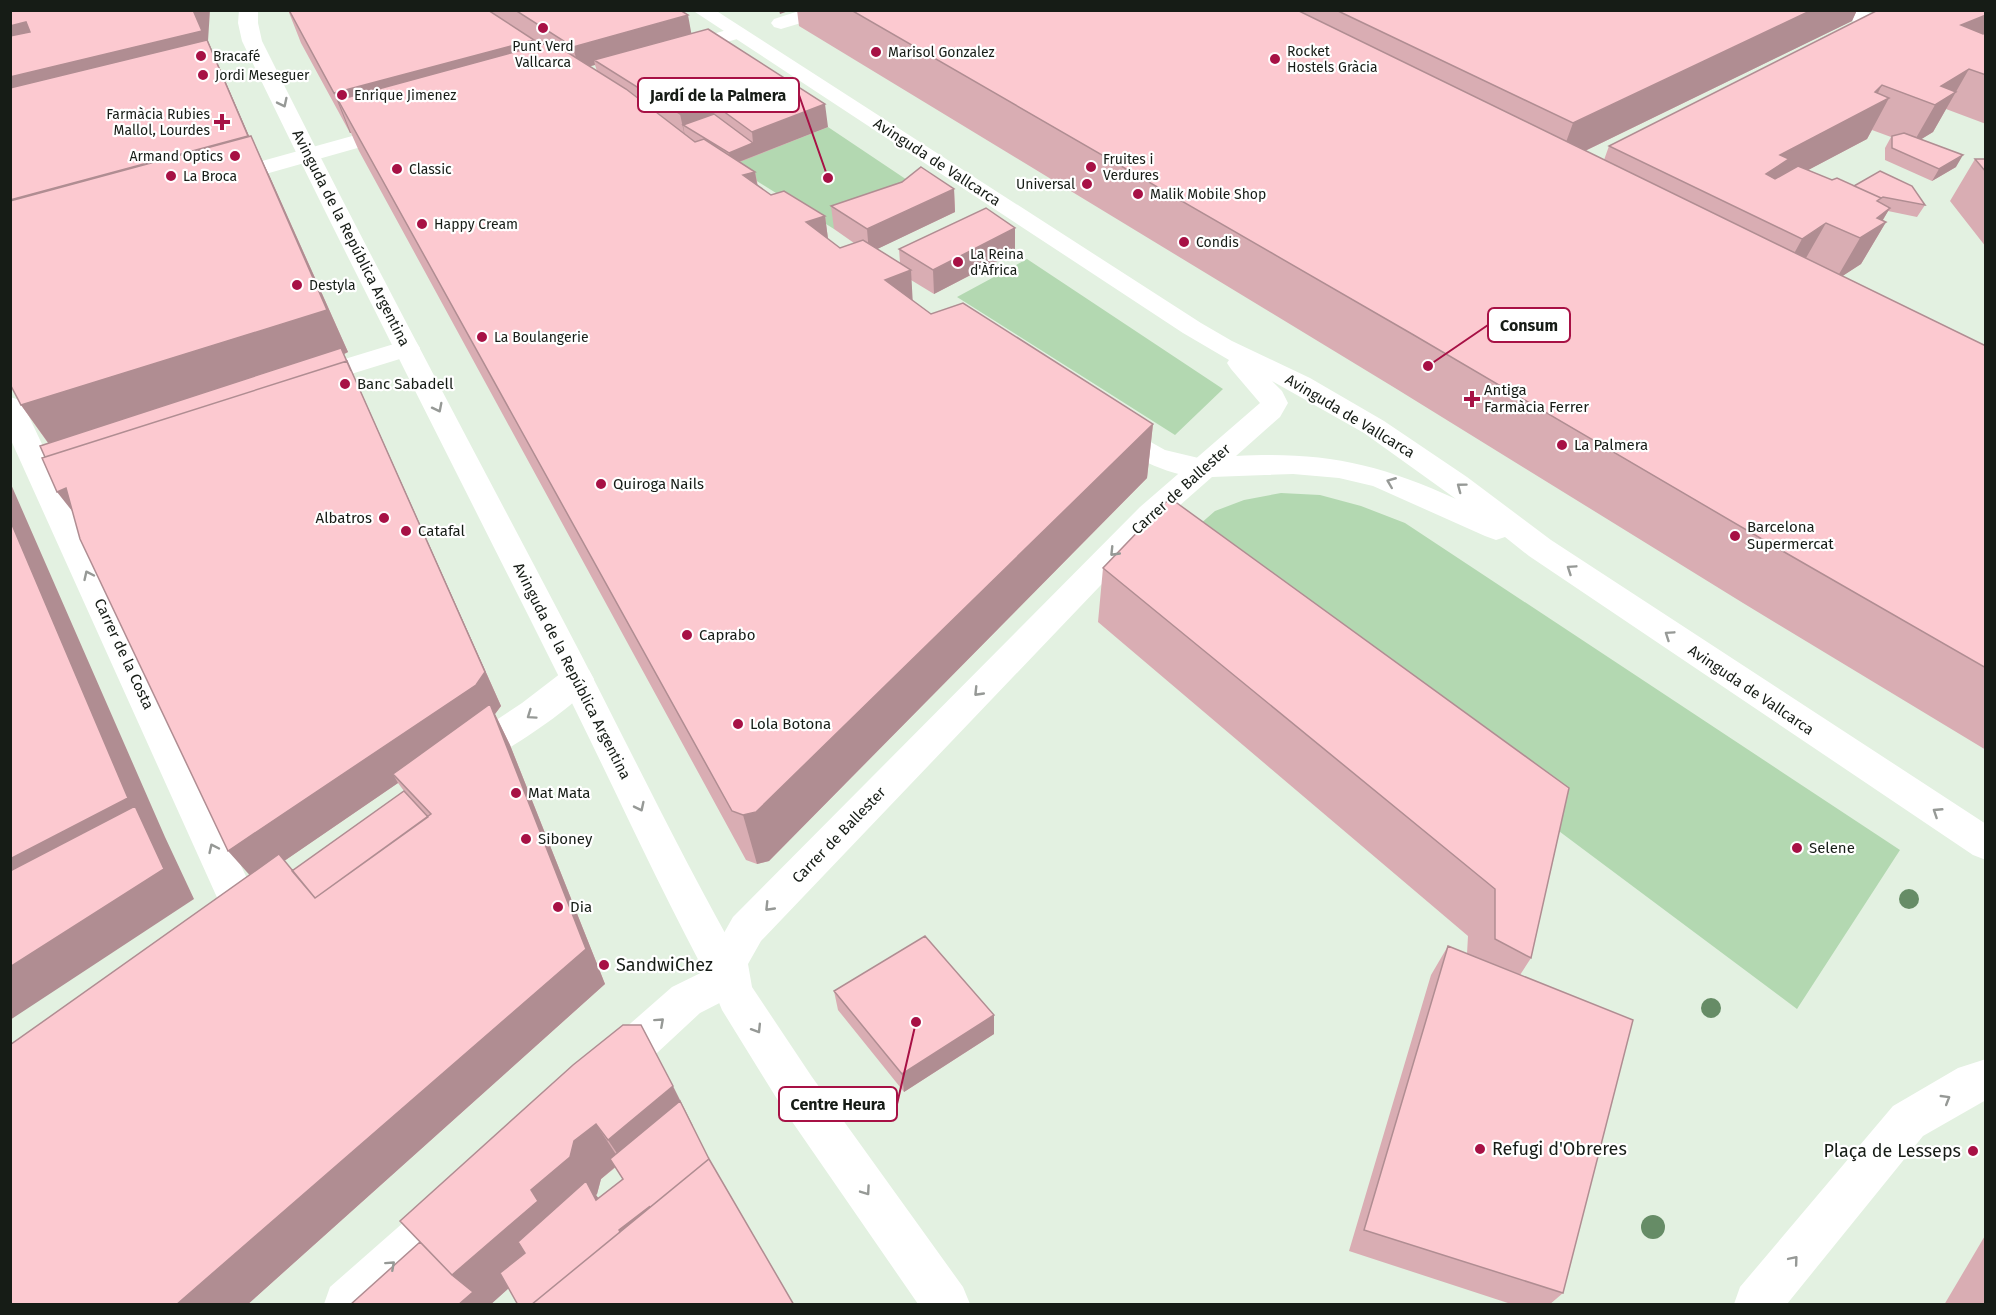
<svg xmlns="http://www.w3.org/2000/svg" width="1996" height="1315" font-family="'Fira Sans',sans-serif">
	<rect width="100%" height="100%" fill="#e3f1e1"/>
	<!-- green -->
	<path fill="#b3d8b1" d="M828,127L922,190L903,206L834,229L731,165Z
		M1027,259L1223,389L1175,435L957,297Z
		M1281,493L1320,495L1361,506L1405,523L1900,850L1797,1009L1176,545L1215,511L1244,500Z"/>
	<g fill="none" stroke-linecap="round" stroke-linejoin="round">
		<!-- pedestrian -->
		<path fill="#fff" fill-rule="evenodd" d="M802,10H833L831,14L781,29L774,27L771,23L774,19Z"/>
		<!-- minor -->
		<path fill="#fff" fill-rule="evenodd" d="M1831,10C1847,10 1876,8 1887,24L1884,28L1877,30L1833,14Z
			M737,27L744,29L747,33L744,37L679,56L672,54L669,50L672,46Z
			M399,123L407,124L410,129L407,134L223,186L215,184L212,179L215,174Z
			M407,340L416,342L420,348L416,354L309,387L299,385L296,379L299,373Z
			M10,397L20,400L24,406L252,889L257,901L252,913L238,918L224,913L10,438Z
			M1112,423L1122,426L1165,450L1211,461L1215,468L1211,475C1179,484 1129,454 1102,438L1098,432L1102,426Z
			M577,666L589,670L594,679C579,707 507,749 478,768L466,772L454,768L448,758L454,748L522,703L565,670Z
			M729,959L743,965L749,978L743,991L700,1013L629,1079L614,1085L599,1079L593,1065L599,1051L672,987Z
			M1986,1059V1100L1923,1136L1787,1304H1734L1740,1287L1893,1106L1958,1068Z
			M453,1187L469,1193L475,1209L469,1225L381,1304H324L330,1287L437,1193Z"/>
		<!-- tertiary -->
		<path fill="#fff" fill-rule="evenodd" d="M239,10H258V23L262,41C359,236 462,428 564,622C624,736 679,853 743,965L749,978L743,991L729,997L715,991C656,883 607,771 551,661C448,455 342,249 242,41L238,23Z"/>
		<!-- secondary -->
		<path fill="#fff" fill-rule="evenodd" d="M692,10H715L1201,323L1232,341L1310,378L1384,421L1467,477L1551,540L1986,824V860L1973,855L1529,556L1505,537L1496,540L1485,536L1373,486L1339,478L1293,474L1212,477L1162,521L761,941L748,964L752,987L812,1077L963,1287L970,1304H918L782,1107L722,1010L709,978L708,961L733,917L1140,507L1260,403L1231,369L1227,363L1229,360L1183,333ZM1272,381L1364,433L1456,499C1378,463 1321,451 1236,456L1280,417L1288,403L1282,391Z"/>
	</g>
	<!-- trees -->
	<g fill="#668c66">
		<circle cx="1909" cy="899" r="10"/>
		<circle cx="1711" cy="1008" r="10"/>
		<circle cx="1653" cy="1227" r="12"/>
	</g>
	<!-- wall -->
	<path fill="#d9adb3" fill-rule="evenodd" d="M288,10H488L489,11V10H574L691,33L828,127L740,162L755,172L758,186L771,195L825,216L828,239L840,248L854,243L834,229L831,206L954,189L955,212L877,249L900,263L899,249L1015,228V252L934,294L911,280L912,300L931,314L1153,424L1147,478L769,861L757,864L746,860L359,151L351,133H350L301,43ZM534,40L541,45L535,46ZM595,65L597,71L589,66Z
		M797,10H1857L1852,21L1585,151L1604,160L1609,146L1986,10V124L1946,109L1933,132L1921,139L1956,167L1932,181L1885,160V148L1891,137L1872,130L1867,139L1808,170L1832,180L1925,205L1917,217L1888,211L1883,220L1886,222L1861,264L1842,276L1986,346V750L1743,603L1395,388L799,26Z
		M208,41L249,136L270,177L348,352L344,354L501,706L495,714L510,745L605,984L247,1305H10L250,875L73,512L45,457L48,443L21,405ZM398,783L404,791L296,875L284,861Z
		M1975,159H1986V247L1950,201Z
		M1103,568L1569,788L1531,958L1520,975L1563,1293L1549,1305H1514L1349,1251L1431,975L1448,946L1467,954L1468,936L1098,622Z
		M834,991L994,1034L904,1092L838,1010Z
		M573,1065L712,1164L509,1288L490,1305H350L420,1242ZM616,1167L623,1179L598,1198L596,1195L597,1194L601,1179Z
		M1986,1234V1305H1944Z"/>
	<!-- shaded-wall -->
	<path fill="#b08d92" d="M193,10H210L208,41L259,159L10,228V77Z
		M779,10H791L780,14Z
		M1812,10H1857L1852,21L1558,164L1573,123Z
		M688,15L692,37L594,60L595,65L579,69L573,47Z
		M1986,15V31L1976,48L1961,25Z
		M26,22L44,53L10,72V26Z
		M534,40L544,79L338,100L351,133H350L334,93Z
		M1969,69L1933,132L1912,145L1935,105L1941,86Z
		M1882,85L1870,108L1889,98L1867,139L1774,188L1766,174L1780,155L1875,92Z
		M712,103L716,126L683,125L685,137L680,114Z
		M825,104L828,127L731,165L729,153L753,143L752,132Z
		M251,136L270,177L348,352L344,354L501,706L495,714L510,745L605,984L247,1305H176L586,949L393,774L398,783L255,881L228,851L84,526L57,492L52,448L21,405Z
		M1963,155L1956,167L1932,181L1939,169Z
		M755,172L764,225L743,175Z
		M954,189L955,212L869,253L867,229Z
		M1890,208L1879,226L1886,222L1861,264L1835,281L1860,238L1877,218Z
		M825,216L832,269L806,222Z
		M1826,223L1802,265L1779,281L1802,239Z
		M1015,228V252L934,294L933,270Z
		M911,270L914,324L885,280Z
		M1153,424L1147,478L769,861L757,864L743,815Z
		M10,482L165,837L194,899L10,1020Z
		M994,1015V1034L904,1092L902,1074Z
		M673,1086L693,1126L635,1251L619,1230L633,1177L608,1140Z
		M596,1124L621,1162L601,1179L597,1194L596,1195L603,1204L490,1305H458L452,1275L531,1190L574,1141Z"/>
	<!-- building -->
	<path fill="#fcc9d0" stroke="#b08d92" stroke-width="1.5" d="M10,10H193L202,31L10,77V36L30,32L26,22L10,26Z
		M289,10H488L534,40L334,93Z
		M515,10H680L688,15L573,47Z
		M851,10H1297L1986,346V668L1779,549L1412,334Z
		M1336,10H1812L1573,123Z
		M1878,10H1986V15L1961,25L1983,34L1986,33V75L1969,69L1941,86L1956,92L1935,105L1882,85L1875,92L1889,98L1780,155L1789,159L1766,174L1775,179L1798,166L1832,180L1837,178L1881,198L1877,201L1890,208L1877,218L1886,222L1860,238L1826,223L1802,239L1609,146Z
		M708,29L825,104L752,132L712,103L680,114L594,60Z
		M207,40L248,136L10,200V88Z
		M551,42L626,89L695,142L704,139L755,172L743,175L771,195L784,191L825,216L806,222L840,248L863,240L911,270L885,280L931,314L963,303L1153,424L756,812L743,815L732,811L338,100Z
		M714,114L753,143L729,153L683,125Z
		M1904,133L1963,155L1939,169L1892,148V136Z
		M251,136L327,310L21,405L10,384V201Z
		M1975,159H1986V172Z
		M921,167L954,189L867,229L831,206L902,182Z
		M1880,171L1912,186L1925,205L1883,197L1880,199L1881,198L1854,186Z
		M986,208L1015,228L933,270L899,249Z
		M341,348L351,371L347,361L45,457L40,446Z
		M347,361L485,672L476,685L228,851L80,539L66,488L57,492L42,458Z
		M1170,498L1569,788L1531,958L1495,939V889L1103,568Z
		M10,520L128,798L10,859Z
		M490,704L586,949L176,1305H10V1045L279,854L315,898L431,814L393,774Z
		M404,791L428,817L315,898L292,871Z
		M135,806L164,869L10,967V871Z
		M925,936L994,1015L902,1074L834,991Z
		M1448,946L1633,1020L1563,1293L1364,1230Z
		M623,1025H641L673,1086L608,1140L596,1124L574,1141L570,1157L531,1190L538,1201L452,1275L400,1221L573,1065Z
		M680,1101L710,1161L709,1159L649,1208V1207L619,1230L620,1232L531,1305H518L500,1273L525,1253L518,1242L586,1181L596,1200L623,1179L610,1159Z
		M709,1159L794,1305H531Z
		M420,1242L452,1275L473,1292L458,1305H350Z"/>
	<!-- one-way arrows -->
	<defs><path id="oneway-chevron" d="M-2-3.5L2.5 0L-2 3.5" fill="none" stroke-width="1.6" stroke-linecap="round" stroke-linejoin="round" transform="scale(1.5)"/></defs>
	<g stroke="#969996">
		<use href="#oneway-chevron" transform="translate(283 103) rotate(64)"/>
		<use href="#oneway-chevron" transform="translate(438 408) rotate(63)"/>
		<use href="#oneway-chevron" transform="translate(1391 482) rotate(-158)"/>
		<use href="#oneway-chevron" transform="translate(1461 487) rotate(-143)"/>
		<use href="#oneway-chevron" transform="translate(1114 552) rotate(134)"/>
		<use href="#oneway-chevron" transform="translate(1571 569) rotate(-146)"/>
		<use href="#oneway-chevron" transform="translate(88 575) rotate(-115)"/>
		<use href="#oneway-chevron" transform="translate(1669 635) rotate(-146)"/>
		<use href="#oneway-chevron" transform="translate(978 692) rotate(134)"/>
		<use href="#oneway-chevron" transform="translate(531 715) rotate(145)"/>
		<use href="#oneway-chevron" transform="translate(640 807) rotate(64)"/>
		<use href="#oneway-chevron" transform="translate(1937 812) rotate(-147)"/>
		<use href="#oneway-chevron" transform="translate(213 848) rotate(-115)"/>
		<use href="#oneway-chevron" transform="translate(769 907) rotate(134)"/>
		<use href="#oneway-chevron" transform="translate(660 1022) rotate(-42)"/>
		<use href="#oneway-chevron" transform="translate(757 1029) rotate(58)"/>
		<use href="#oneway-chevron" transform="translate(1946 1099) rotate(-31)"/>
		<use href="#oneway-chevron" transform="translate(866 1191) rotate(55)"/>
		<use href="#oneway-chevron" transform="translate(1794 1260) rotate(-50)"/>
		<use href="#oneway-chevron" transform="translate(391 1265) rotate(-42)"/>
	</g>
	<!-- markers -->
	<g fill="#a71145" stroke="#fff" stroke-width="2">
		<circle cx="543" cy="28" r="6"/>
		<circle cx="876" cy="52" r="6"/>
		<circle cx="201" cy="56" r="6"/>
		<circle cx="1275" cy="59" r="6"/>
		<circle cx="203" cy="75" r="6"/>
		<circle cx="342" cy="95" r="6"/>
		<path d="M219 113h6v6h6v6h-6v6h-6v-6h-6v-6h6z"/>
		<circle cx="235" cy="156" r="6"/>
		<circle cx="1091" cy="167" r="6"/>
		<circle cx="397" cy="169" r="6"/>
		<circle cx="171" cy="176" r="6"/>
		<circle cx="1087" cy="184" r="6"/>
		<circle cx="1138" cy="194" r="6"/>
		<circle cx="422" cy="224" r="6"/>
		<circle cx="1184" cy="242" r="6"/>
		<circle cx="958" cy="262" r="6"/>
		<circle cx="297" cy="285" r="6"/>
		<circle cx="482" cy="337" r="6"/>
		<circle cx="345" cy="384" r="6"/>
		<path d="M1469 390h6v6h6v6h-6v6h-6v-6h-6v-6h6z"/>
		<circle cx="1562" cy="445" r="6"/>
		<circle cx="601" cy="484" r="6"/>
		<circle cx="384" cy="518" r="6"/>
		<circle cx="406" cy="531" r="6"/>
		<circle cx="1735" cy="536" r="6"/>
		<circle cx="687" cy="635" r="6"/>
		<circle cx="738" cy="724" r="6"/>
		<circle cx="516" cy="793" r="6"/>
		<circle cx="526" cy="839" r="6"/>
		<circle cx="1797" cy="848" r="6"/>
		<circle cx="558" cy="907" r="6"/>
		<circle cx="604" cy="965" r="6"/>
		<circle cx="1480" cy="1149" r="6"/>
		<circle cx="1973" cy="1151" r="6"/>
	</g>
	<g text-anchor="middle" stroke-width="4.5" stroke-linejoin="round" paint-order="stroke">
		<!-- far-poi labels -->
		<g font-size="14" fill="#161c16" stroke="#fff" text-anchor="start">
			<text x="543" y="51" text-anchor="middle">Punt Verd<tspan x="543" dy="16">Vallcarca</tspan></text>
			<text x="1287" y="56">Rocket<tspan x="1287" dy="16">Hostels Gràcia</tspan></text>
			<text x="888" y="57">Marisol Gonzalez</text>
			<text x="213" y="61">Bracafé</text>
			<text x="215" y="80">Jordi Meseguer</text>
			<text x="354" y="100">Enrique Jimenez</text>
			<text x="210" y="119" text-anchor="end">Farmàcia Rubies<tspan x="210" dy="16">Mallol, Lourdes</tspan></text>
			<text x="223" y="161" text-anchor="end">Armand Optics</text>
			<text x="1103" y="164">Fruites i<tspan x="1103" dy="16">Verdures</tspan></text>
			<text x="409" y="174">Classic</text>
			<text x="183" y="181">La Broca</text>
			<text x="1075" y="189" text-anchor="end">Universal</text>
			<text x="1150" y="199">Malik Mobile Shop</text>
			<text x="434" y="229">Happy Cream</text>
			<text x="1196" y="247">Condis</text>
			<text x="970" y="259">La Reina<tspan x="970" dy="16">d'Àfrica</tspan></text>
			<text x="309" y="290">Destyla</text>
			<text x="494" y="342">La Boulangerie</text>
		</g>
		<!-- street labels -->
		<g font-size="15" fill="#161c16" stroke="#fff">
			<text transform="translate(937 162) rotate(33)" y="5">Avinguda de Vallcarca</text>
			<text transform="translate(351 238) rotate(63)" y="5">Avinguda de la República Argentina</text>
			<text transform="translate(1350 416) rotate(31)" y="5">Avinguda de Vallcarca</text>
			<text transform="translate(1181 489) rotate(-42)" y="5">Carrer de Ballester</text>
			<text transform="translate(124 654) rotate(65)" y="5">Carrer de la Costa</text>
			<text transform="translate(572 671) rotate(63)" y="5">Avinguda de la República Argentina</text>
			<text transform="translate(1751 690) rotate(34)" y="5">Avinguda de Vallcarca</text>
			<text transform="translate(839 835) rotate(-46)" y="5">Carrer de Ballester</text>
		</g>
		<!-- poi labels -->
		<g font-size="15" fill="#161c16" stroke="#fff" text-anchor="start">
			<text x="357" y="389">Banc Sabadell</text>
			<text x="1484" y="395">Antiga<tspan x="1484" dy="17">Farmàcia Ferrer</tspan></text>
			<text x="1574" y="450">La Palmera</text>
			<text x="613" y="489">Quiroga Nails</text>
			<text x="372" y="523" text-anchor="end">Albatros</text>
			<text x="1747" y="532">Barcelona<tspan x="1747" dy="17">Supermercat</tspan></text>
			<text x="418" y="536">Catafal</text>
			<text x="699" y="640">Caprabo</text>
			<text x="750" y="729">Lola Botona</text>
			<text x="528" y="798">Mat Mata</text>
			<text x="538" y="844">Siboney</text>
			<text x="1809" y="853">Selene</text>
			<text x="570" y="912">Dia</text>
		</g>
		<!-- near-poi labels -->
		<g font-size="18" fill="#161c16" stroke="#fff" text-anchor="start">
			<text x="616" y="971">SandwiChez</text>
			<text x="1492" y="1155">Refugi d'Obreres</text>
			<text x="1961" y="1157" text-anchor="end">Plaça de Lesseps</text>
		</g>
	</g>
	<!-- callouts -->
	<path fill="none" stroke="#a71145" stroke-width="2" d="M828 178L799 95M1428 366L1488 325M916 1022L897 1104"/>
	<g fill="#a71145" stroke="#fff" stroke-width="2">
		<circle cx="828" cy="178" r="6"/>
		<circle cx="1428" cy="366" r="6"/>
		<circle cx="916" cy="1022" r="6"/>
	</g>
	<g fill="#fff" stroke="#a71145" stroke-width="2">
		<rect x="638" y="78" width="161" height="34" rx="6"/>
		<rect x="1488" y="308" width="82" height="34" rx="6"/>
		<rect x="779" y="1087" width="118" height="34" rx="6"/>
	</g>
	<g font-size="16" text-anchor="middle" font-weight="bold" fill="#161c16">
		<text x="718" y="101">Jardí de la Palmera</text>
		<text x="1529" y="331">Consum</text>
		<text x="838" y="1110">Centre Heura</text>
	</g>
	<!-- border -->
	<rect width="1996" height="1315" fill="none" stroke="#161c16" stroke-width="24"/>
</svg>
